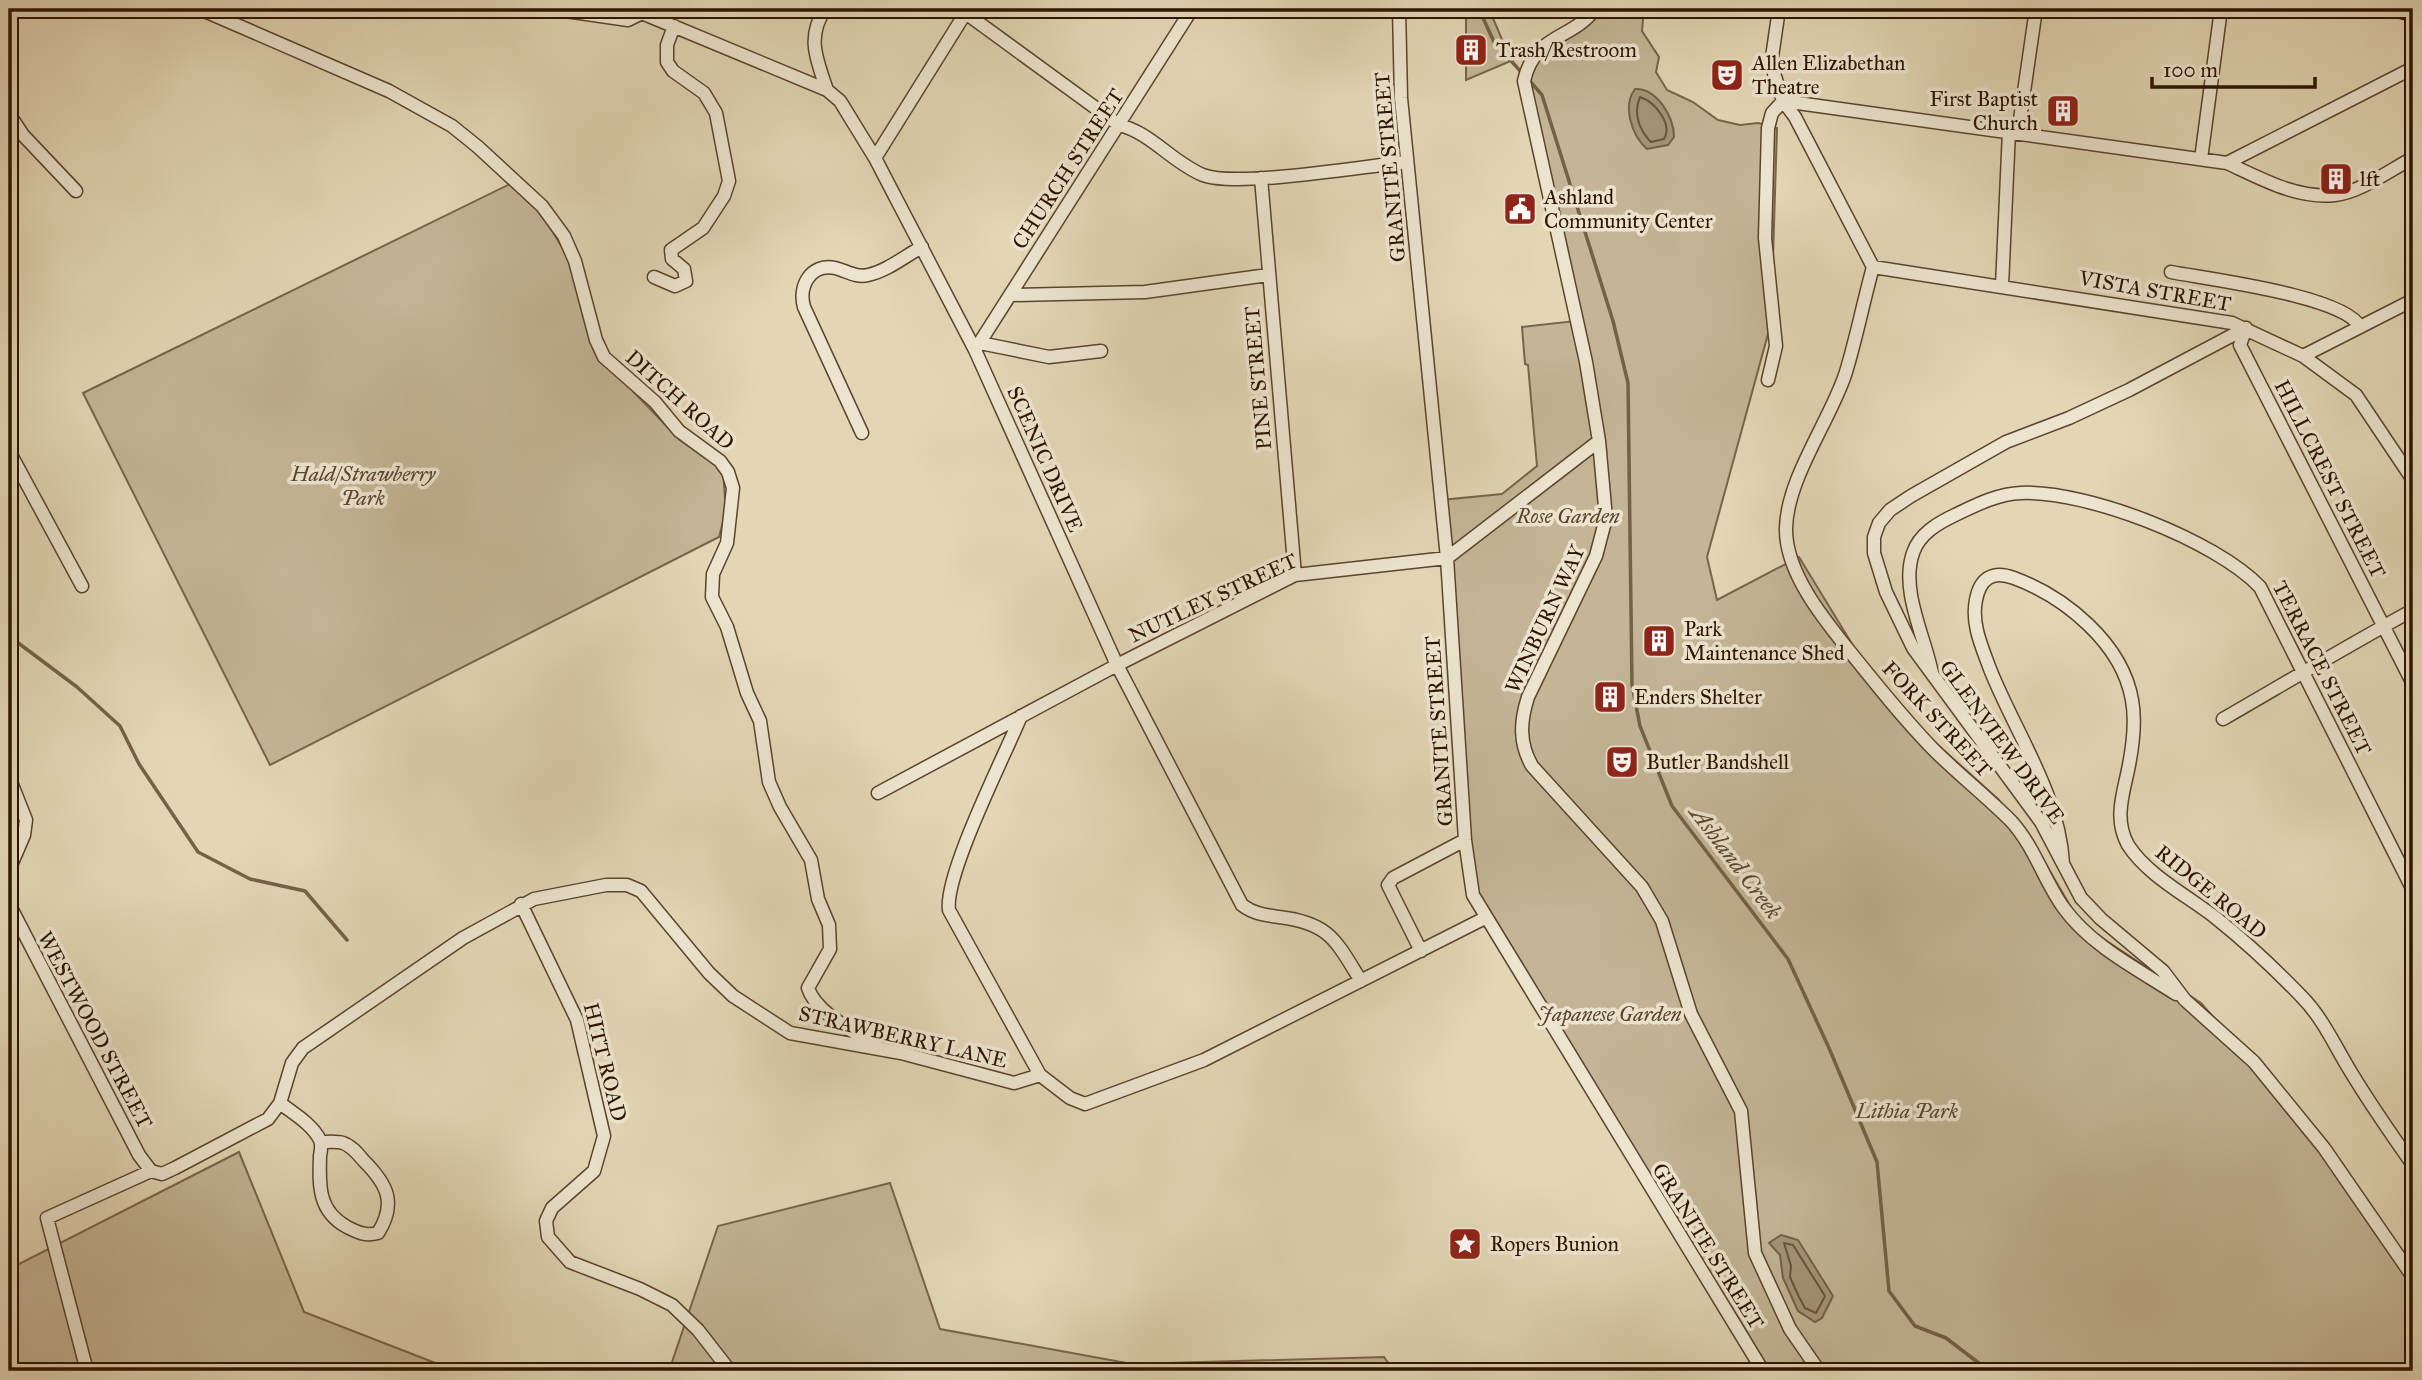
<svg xmlns="http://www.w3.org/2000/svg" width="2422" height="1380" font-family="'IM FELL Great Primer',serif">
	<rect width="100%" height="100%" fill="#e2d6b5"/>
	<filter id="stains"><feTurbulence type="fractalNoise" baseFrequency=".00286" numOctaves="4"/><feColorMatrix values="0 0 0 0 .2 0 0 0 0 .09 0 0 0 0 .02 0 0 0 .5 -.17"/></filter>
	<radialGradient id="worn" r=".72"><stop offset=".6" stop-color="#630" stop-opacity="0"/><stop offset="1" stop-color="#630" stop-opacity=".3"/></radialGradient>
	<!-- green -->
	<path fill="#c3b596" stroke="#78644b" stroke-width="2" d="M1459,9H1489L1504,44L1518,58L1466,80V19Z
		M1595,9H1644L1642,31L1659,57L1656,72L1667,90L1693,102L1718,120L1740,125L1758,123L1777,128L1771,323L1707,557L1717,600L1799,557L1860,657L1929,737L1998,799L2028,834L2075,914L2093,932L2201,1003L2273,1085L2413,1277V1371H1763L1473,895L1441,500L1502,494L1537,466L1528,365L1525,364L1522,327L1576,321L1527,99L1528,67Z
		M510,184L544,217L570,261L594,351L680,440L723,470L726,511L719,537L270,765L83,393Z
		M239,1152L304,1312L456,1371H9V1269Z
		M890,1183L940,1329L1132,1364L1384,1357L1394,1371H669L718,1226Z"/>
	<!-- water -->
	<path fill="#a49477" stroke="#746147" stroke-width="2" d="M1635,89C1657,88 1674,117 1674,137L1668,145L1647,149C1632,136 1622,106 1635,89Z
		M1781,1235L1798,1240L1833,1296L1822,1318L1815,1322L1798,1311L1783,1278L1780,1255L1769,1243Z"/>
	<g fill="none" stroke-linecap="round" stroke-linejoin="round">
		<!-- shore -->
		<path stroke="#68543c" stroke-width="2" d="M1640,97C1655,102 1673,124 1664,139L1651,142C1639,130 1633,113 1640,97Z
			M1784,1243L1793,1245L1825,1296L1816,1313L1805,1308L1798,1295L1790,1277L1791,1266Z"/>
		<!-- stream -->
		<path stroke="#746147" stroke-width="3.5" d="M1479,9L1494,42L1523,74
			M1529,80L1542,95L1613,321L1628,383L1632,685L1640,726L1672,806L1788,959L1829,1048L1877,1162L1889,1291L1915,1326L1946,1338L1980,1364L1984,1371
			M9,636L77,687L120,726L139,764L198,852L250,879L305,891L347,940"/>
		<defs>
			<path id="minor" d="M200,9L389,91L452,126L478,147L542,206L564,236L575,261L596,340L604,357L655,402L679,431L720,461L728,472L733,488L727,543L713,574L712,597L727,627L747,693L760,721L769,782L780,807L811,860L818,899L829,925L830,949L808,988C816,1014 859,1034 881,1049
				M552,9L628,20L640,14
				M632,9L827,90L840,101L875,158L975,350L1117,665L1242,905C1254,914 1265,915 1279,917C1330,923 1336,941 1361,981
				M825,9C806,38 817,60 827,90
				M960,9L1119,125C1150,132 1173,163 1203,175C1236,188 1365,166 1407,162
				M1399,9L1401,98L1447,558L1465,840L1473,895L1763,1371
				M1595,9C1571,41 1535,33 1524,81L1586,362L1599,441L1606,518L1596,556L1528,697C1520,722 1519,743 1532,766L1642,887L1662,921L1691,1014L1741,1111L1755,1253L1790,1329L1819,1371
				M1783,101L1795,117L1873,267C1863,303 1856,340 1845,375C1829,422 1787,479 1786,528C1785,571 1822,617 1847,648C1875,683 1902,717 1933,749C1958,774 1986,796 2011,821C2034,846 2044,880 2063,907C2090,945 2137,969 2176,994
				M1783,101L2227,163L2413,68
				M9,114L23,135L76,191
				M2018,133L2036,9
				M875,158L968,9
				M2201,159L2221,9
				M2227,163C2260,178 2296,199 2335,195C2361,192 2390,170 2413,158
				M1261,178L1295,575
				M1873,267L2232,323L2303,356L2413,300
				M2171,272C2207,279 2345,296 2360,327
				M654,277L675,286L686,281L684,269L672,259L671,250L703,228L724,196L729,181L716,113L704,93L673,71L667,62V45L674,26
				M2002,286L2009,131
				M1011,295L1145,292L1268,275
				M2246,328L2129,390L2069,418L2006,442L1911,496L1890,510L1879,523L1874,537V553L1886,592L1913,648L2041,822L2081,898L2101,919L2163,971L2185,1000L2254,1062L2324,1148L2413,1277
				M2246,328L2240,345L2413,684
				M980,343L1049,357L1101,351
				M975,350L1192,9
				M2303,356L2356,395L2413,480
				M1768,380L1776,346L1765,238L1768,128L1772,113L1783,101L1771,64L1779,9
				M862,433L804,307C798,286 811,263 835,268C847,271 856,278 868,275C887,271 905,256 922,247
				M9,451L82,586
				M1932,673C1925,637 1900,590 1913,553C1919,534 1938,523 1955,515C1976,505 1997,494 2021,493C2086,490 2215,540 2260,587L2413,890
				M1021,716C1005,755 944,875 949,910L1040,1075L1070,1098L1085,1104L1204,1060L1485,918
				M2223,719C2287,682 2349,645 2413,610
				M9,777L26,820L24,835L9,870
				M878,793L1117,665L1295,575L1447,558L1599,441
				M2063,863C2059,794 2015,732 1990,669C1982,647 1971,624 1976,600C1980,578 1993,570 2014,578C2065,597 2122,643 2132,700C2136,721 2133,744 2129,765C2124,792 2113,818 2128,845C2148,876 2188,896 2216,918C2246,942 2275,969 2301,996C2322,1017 2334,1044 2349,1069C2369,1102 2391,1134 2413,1165
				M9,904L139,1155L151,1171
				M521,904L577,1020L604,1136L594,1171L552,1208L546,1221L548,1237L570,1262L640,1289L672,1305L698,1330L730,1371
				M1421,951L1388,885L1393,878L1465,840
				M280,1103C294,1114 312,1124 320,1140C322,1145 321,1151 320,1156C319,1186 318,1211 347,1227C359,1233 365,1236 378,1233C397,1203 387,1184 364,1161C358,1154 352,1146 343,1143C337,1141 328,1142 321,1142
				M87,1371L47,1218L151,1171L162,1174L175,1168L268,1119L280,1103L292,1063L303,1048L463,938L534,899L606,885H627L641,891L709,973L733,996L790,1033L901,1053L1014,1083L1040,1075"/>
			<path id="primary" d="M2404,9L2413,11"/>
		</defs>
		<!-- minor casing -->
		<use href="#minor" stroke="#5a442d" stroke-width="15"/>
		<!-- primary casing -->
		<use href="#primary" stroke="#2c1400" stroke-width="22"/>
		<!-- minor -->
		<use href="#minor" stroke="#ece4cf" stroke-width="12"/>
		<!-- primary -->
		<use href="#primary" stroke="#e2d6b5" stroke-width="19"/>
	</g>
	<!-- icons -->
	<defs>
		<symbol id="building-square" viewBox="-11 -11 22 22"><rect x="-9" y="-9" width="18" height="18" rx="4" fill="#8f2418" stroke="#ece4cf"/><path d="M-4-6H4V6H1V3H-1V6H-4ZM-2.5-4.3h1.7v1.8h-1.7ZM.8-4.3h1.7v1.8H.8ZM-2.5-1h1.7V.8h-1.7ZM.8-1h1.7V.8H.8Z" fill="#fff"/></symbol>
		<symbol id="theatre-square" viewBox="-11 -11 22 22"><rect x="-9" y="-9" width="18" height="18" rx="4" fill="#8f2418" stroke="#ece4cf"/><path d="M-5-5.5Q0-4 5-5.5V0Q5 5 0 6Q-5 5-5 0ZM-3.3-2.5H-1v1.5H-3.3ZM1-2.5H3.3v1.5H1ZM-2.8 1Q0 5.5 2.8 1Z" fill="#fff"/></symbol>
		<symbol id="civic-square" viewBox="-11 -11 22 22"><rect x="-9" y="-9" width="18" height="18" rx="4" fill="#8f2418" stroke="#ece4cf"/><path d="M-.6-6.5H3V-4.5H.6V-3L4-1V1h2V6H-6V1h2V-1L-.6-3ZM-1.2 2.5V6h2.4V2.5Z" fill="#fff"/></symbol>
		<symbol id="sight-square" viewBox="-11 -11 22 22"><rect x="-9" y="-9" width="18" height="18" rx="4" fill="#8f2418" stroke="#ece4cf"/><path d="M0-6L1.8-2.2L6-1.7L2.9 1.2L3.7 5.4L0 3.3L-3.7 5.4L-2.9 1.2L-6-1.7L-1.8-2.2Z" fill="#fff"/></symbol>
	</defs>
	<g fill-rule="evenodd">
		<use href="#building-square" x="1452" y="31" width="38" height="38"/>
		<use href="#theatre-square" x="1708" y="56" width="38" height="38"/>
		<use href="#building-square" x="2044" y="92" width="38" height="38"/>
		<use href="#building-square" x="2317" y="160" width="38" height="38"/>
		<use href="#civic-square" x="1501" y="190" width="38" height="38"/>
		<use href="#building-square" x="1640" y="622" width="38" height="38"/>
		<use href="#building-square" x="1591" y="678" width="38" height="38"/>
		<use href="#theatre-square" x="1603" y="743" width="38" height="38"/>
		<use href="#sight-square" x="1446" y="1225" width="38" height="38"/>
	</g>
	<g text-anchor="middle" stroke-width="7" stroke-linejoin="round" paint-order="stroke">
		<!-- poi labels -->
		<g font-size="21" fill="#2c1400" stroke="#ece4cf" text-anchor="start">
			<text x="1496" y="57">Trash/Restroom</text>
			<text x="1752" y="70">Allen Elizabethan<tspan x="1752" dy="24">Theatre</tspan></text>
			<text x="2038" y="106" text-anchor="end">First Baptist<tspan x="2038" dy="24">Church</tspan></text>
			<text x="2360" y="186">lft</text>
			<text x="1544" y="204">Ashland<tspan x="1544" dy="24">Community Center</tspan></text>
			<text x="1684" y="636">Park<tspan x="1684" dy="24">Maintenance Shed</tspan></text>
			<text x="1634" y="704">Enders Shelter</text>
			<text x="1646" y="769">Butler Bandshell</text>
			<text x="1490" y="1251">Ropers Bunion</text>
		</g>
		<!-- street labels -->
		<g font-size="21" fill="#2c1400" stroke="#ece4cf">
			<text transform="translate(1390 167) rotate(-95)" y="7">GRANITE STREET</text>
			<text transform="translate(1068 169) rotate(-57)" y="7">CHURCH STREET</text>
			<text transform="translate(2155 291) rotate(10)" y="7">VISTA STREET</text>
			<text transform="translate(1258 378) rotate(-95)" y="7">PINE STREET</text>
			<text transform="translate(680 400) rotate(42)" y="7">DITCH ROAD</text>
			<text transform="translate(1045 459) rotate(66)" y="7">SCENIC DRIVE</text>
			<text transform="translate(2330 479) rotate(63)" y="7">HILLCREST STREET</text>
			<text transform="translate(1213 598) rotate(-25)" y="7">NUTLEY STREET</text>
			<text transform="translate(1545 619) rotate(-65)" y="7">WINBURN WAY</text>
			<text transform="translate(2322 668) rotate(63)" y="7">TERRACE STREET</text>
			<text transform="translate(1937 719) rotate(47)" y="7">FORK STREET</text>
			<text transform="translate(1439 731) rotate(-94)" y="7">GRANITE STREET</text>
			<text transform="translate(2002 742) rotate(54)" y="7">GLENVIEW DRIVE</text>
			<text transform="translate(2211 892) rotate(39)" y="7">RIDGE ROAD</text>
			<text transform="translate(95 1030) rotate(62)" y="7">WESTWOOD STREET</text>
			<text transform="translate(903 1037) rotate(13)" y="7">STRAWBERRY LANE</text>
			<text transform="translate(605 1062) rotate(76)" y="7">HITT ROAD</text>
			<text transform="translate(1708 1246) rotate(58)" y="7">GRANITE STREET</text>
		</g>
		<!-- park labels -->
		<g font-size="21" font-style="italic" fill="#59442d" stroke="#ece4cf">
			<text x="363" y="481">Hald/Strawberry<tspan x="363" dy="24">Park</tspan></text>
			<text x="1568" y="523">Rose Garden</text>
			<text x="1610" y="1021">Japanese Garden</text>
			<text x="1907" y="1118">Lithia Park</text>
		</g>
		<!-- water labels -->
		<g font-size="23" font-style="italic" fill="#5c4730" stroke="#ece4cf">
			<text transform="translate(1736 862) rotate(53)" y="8">Ashland Creek</text>
		</g>
	</g>
	<!-- margin -->
	<rect width="2422" height="1380" fill="none" stroke="#e2d6b5" stroke-width="35"/>
	<rect x="10" y="10" width="2401" height="1359" fill="none" stroke="#2c1400" stroke-width="3.5"/>
	<rect x="18" y="18" width="2387" height="1345" fill="none" stroke="#2c1400" stroke-width="2"/>
	<!-- scale -->
	<path d="M2152 77v10h163v-10" fill="none" stroke="#2c1400" stroke-width="3.5"/>
	<text x="2163" y="77" font-size="21" fill="#2c1400" stroke="#ece4cf" stroke-width="5" paint-order="stroke">100 m</text>
	<rect width="100%" height="100%" filter="url(#stains)"/>
	<rect width="100%" height="100%" fill="url(#worn)"/>
</svg>
